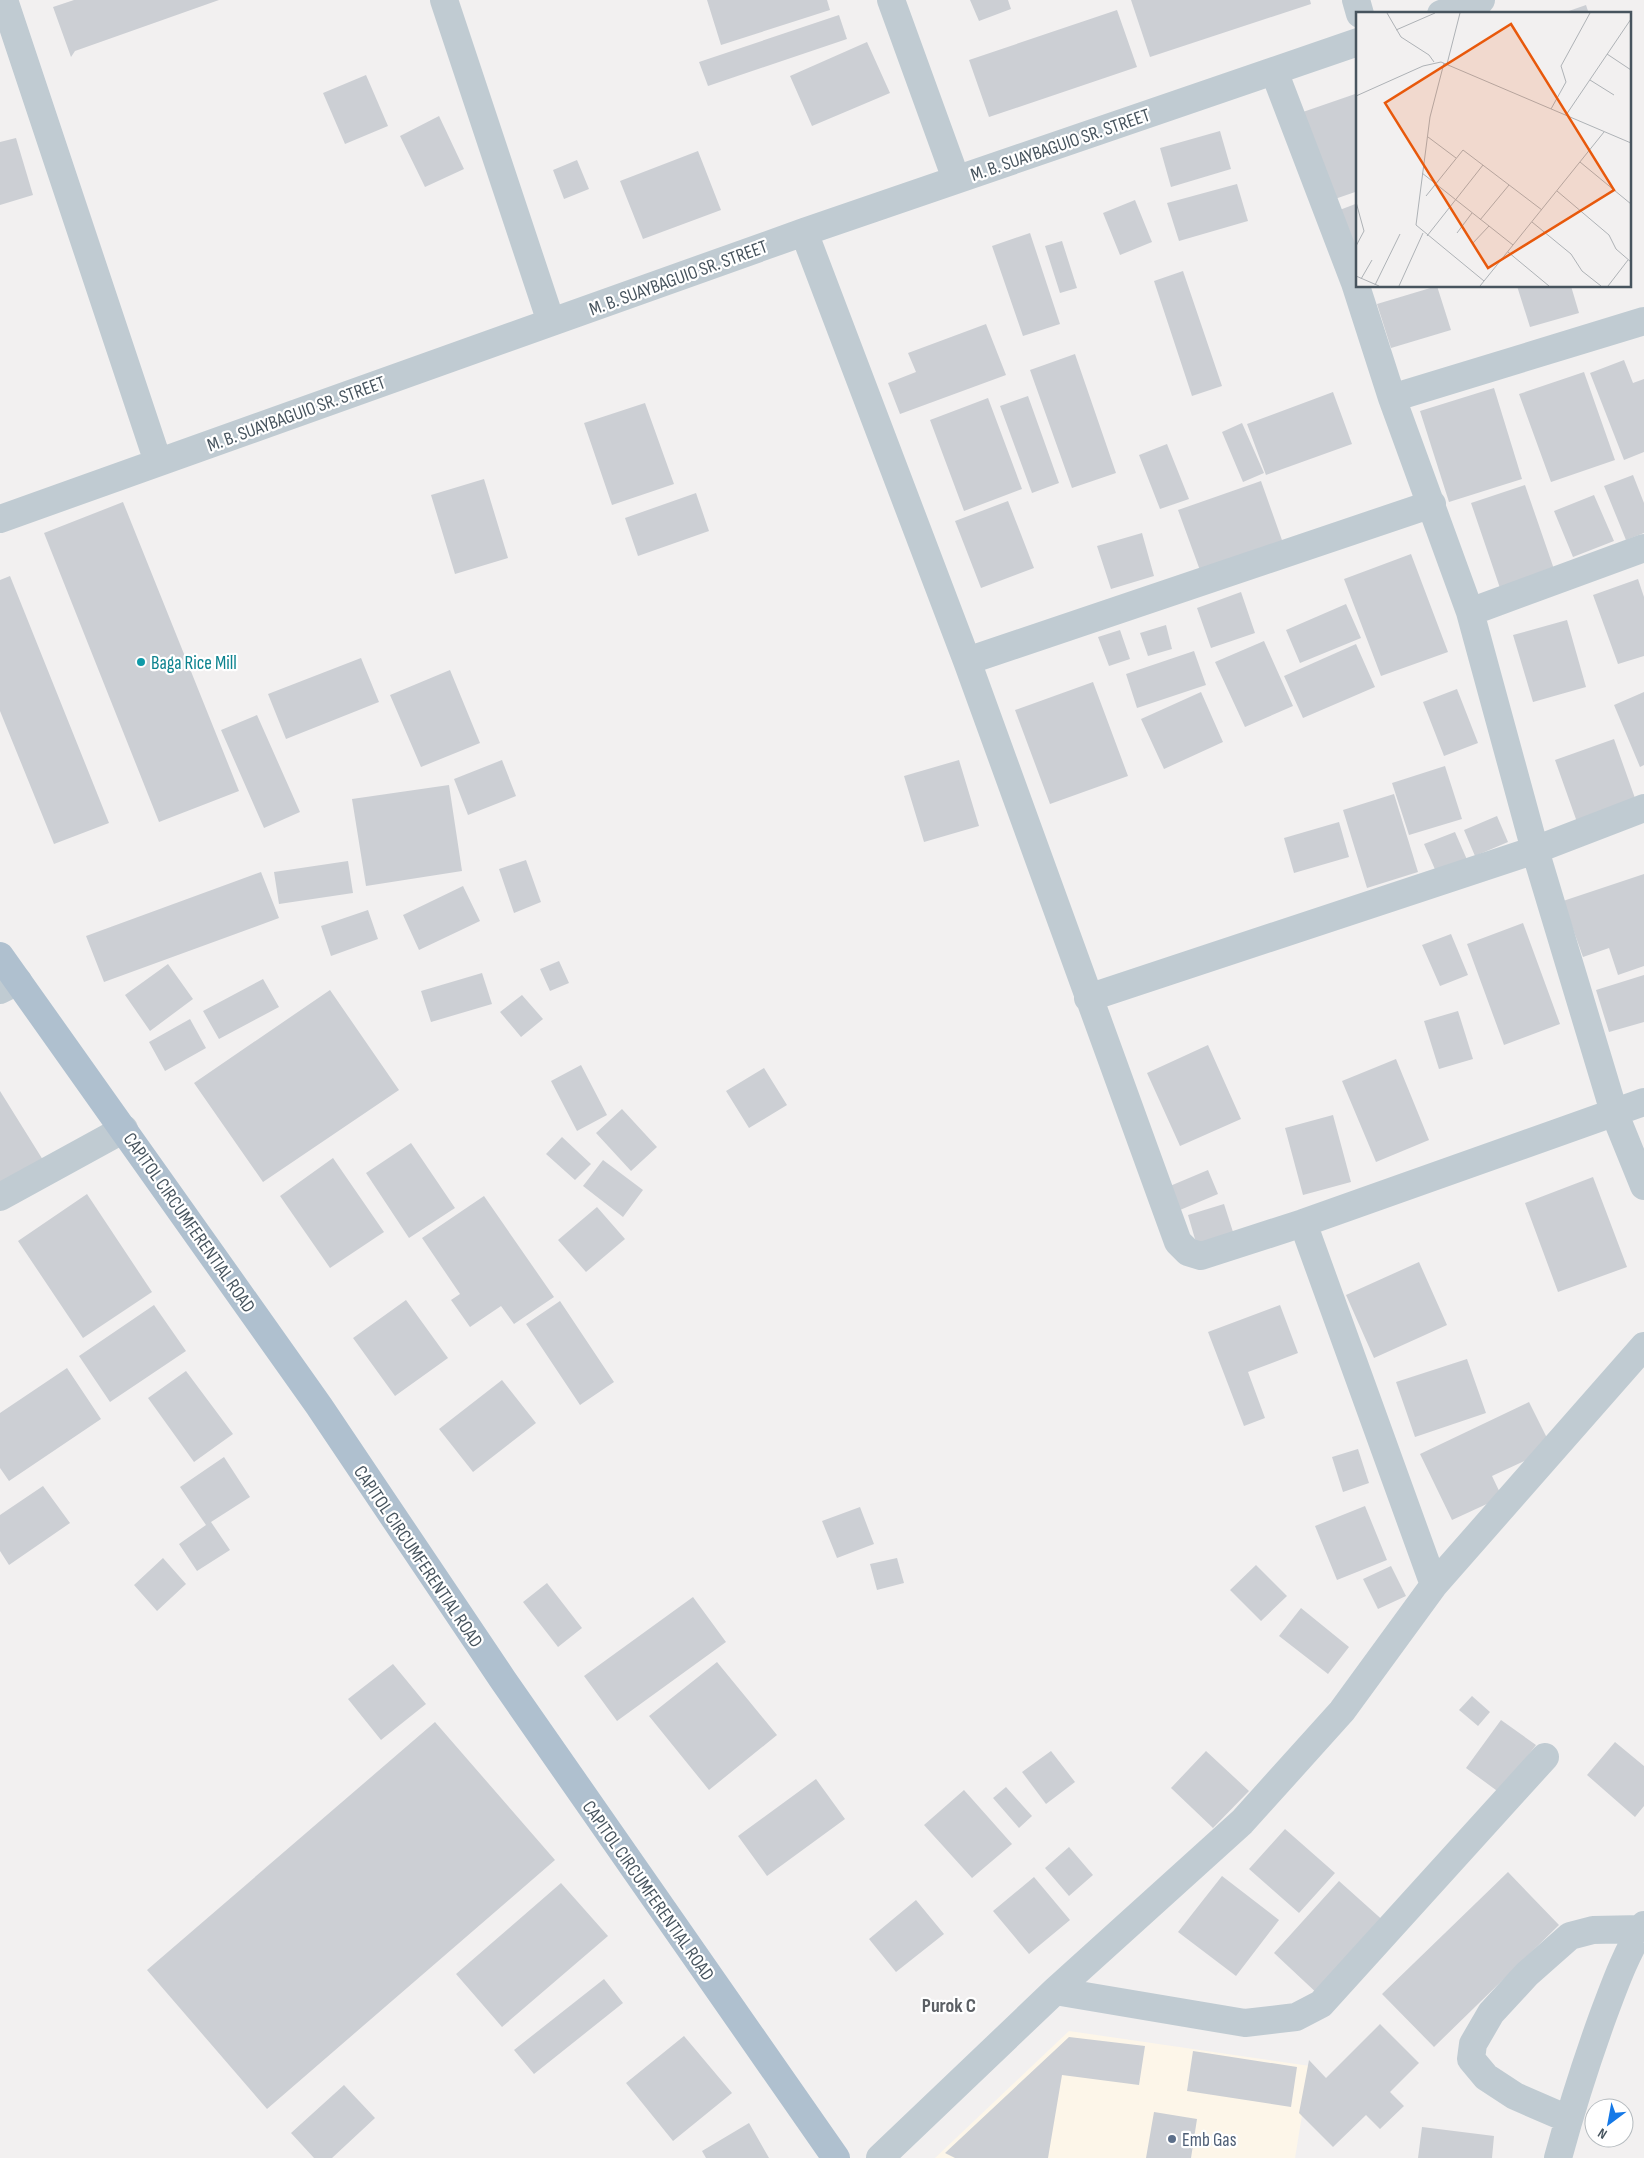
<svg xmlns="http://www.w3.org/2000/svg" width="1644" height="2158" font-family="'Sofia Sans Condensed',sans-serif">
	<rect width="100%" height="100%" fill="#f2f0f0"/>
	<!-- commercial -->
	<path fill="#fdf6e9" d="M1069,2031L1310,2066L1295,2158H935Z"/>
	<!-- building -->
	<path fill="#cccfd4" d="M74,0H219L75,51L71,57L53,7Z
		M707,0H827L830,10L721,45Z
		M970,0H1008L1011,9L979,21Z
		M1131,0H1310L1311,4L1150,57Z
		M1586,5L1589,14H1563V13Z
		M1117,10L1137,67L989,117L969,60Z
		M839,15L847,39L708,86L699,62Z
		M867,42L890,93L812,126L790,76Z
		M366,75L388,126L345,144L323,93Z
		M1358,93V191L1332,200L1300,113Z
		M439,116L464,169L425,187L400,136Z
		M1220,131L1231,169L1171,187L1160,148Z
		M16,138L33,195L0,205V142Z
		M698,151L721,210L643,239L620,181Z
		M577,160L589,189L564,199L553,170Z
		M1237,184L1248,221L1179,241L1167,203Z
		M1135,200L1152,242L1120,255L1103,213Z
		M1358,203V266L1337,211Z
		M1030,233L1060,324L1023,336L992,246Z
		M1062,241L1077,288L1060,293L1045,246Z
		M1183,271L1222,386L1192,396L1154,281Z
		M1437,286L1451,330L1391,348L1377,304Z
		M1517,286H1571L1579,313L1530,327Z
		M986,324L1006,375L900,414L888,383L916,372L908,353Z
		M1075,354L1116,473L1072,488L1030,370Z
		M1624,360L1633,383L1644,379V452L1624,460L1590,373Z
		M1584,372L1615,460L1551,482L1519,394Z
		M1494,388L1522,479L1449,502L1420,411Z
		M1333,392L1352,444L1266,475L1247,424Z
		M1028,396L1059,483L1032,493L1000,406Z
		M988,398L1022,489L964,511L930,420Z
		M645,403L674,484L612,505L584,423Z
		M1242,423L1264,473L1243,482L1222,432Z
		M1167,444L1189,499L1160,509L1139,455Z
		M1633,475L1644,503V533L1626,540L1604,486Z
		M484,479L508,558L455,574L431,495Z
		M1261,481L1283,543L1201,573L1178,510Z
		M1525,485L1555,572L1501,591L1471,503Z
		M696,493L709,531L638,556L625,518Z
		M1594,495L1614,541L1573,557L1554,511Z
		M1008,501L1034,568L981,588L955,521Z
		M123,502L239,791L159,822L44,533Z
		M1142,533L1154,576L1111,589L1097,546Z
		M1411,554L1448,652L1381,676L1344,579Z
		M10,576L109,823L54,844L0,711V580Z
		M1638,579L1644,597V656L1618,664L1593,595Z
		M1241,592L1255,633L1211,648L1197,608Z
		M1346,604L1361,638L1300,663L1286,630Z
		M1567,620L1586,687L1533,702L1513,635Z
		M1166,625L1172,649L1148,656L1140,633Z
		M1120,630L1130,659L1109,666L1098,637Z
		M1264,641L1293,706L1245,727L1215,662Z
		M1356,644L1375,687L1303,718L1284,676Z
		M1194,651L1206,685L1137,708L1126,674Z
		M361,658L379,702L286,739L268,694Z
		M450,670L480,743L421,767L390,695Z
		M1093,682L1128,776L1050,804L1015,710Z
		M1457,689L1478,743L1444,756L1423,702Z
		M1201,692L1223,742L1164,769L1141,719Z
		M1644,692V765L1640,767L1614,705Z
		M257,715L300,812L264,828L221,730Z
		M1614,739L1636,801L1577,822L1555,760Z
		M502,760L516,796L468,815L454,779Z
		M959,760L979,826L924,842L904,776Z
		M1445,766L1462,819L1409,835L1392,783Z
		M449,785L462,871L366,886L352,799Z
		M1394,794L1418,872L1367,888L1343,810Z
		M1497,816L1508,842L1475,856L1464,830Z
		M1339,822L1349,857L1294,873L1284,838Z
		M1455,832L1468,862L1437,874L1424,844Z
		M526,860L541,902L514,913L499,869Z
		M348,861L353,893L279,904L274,872Z
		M261,872L279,918L104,982L86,936Z
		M1644,874V966L1618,975L1609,948L1583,957L1563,901Z
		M463,886L480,921L419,950L403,915Z
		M368,910L378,939L331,956L321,926Z
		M1523,923L1560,1024L1504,1045L1467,944Z
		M1451,934L1468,975L1440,986L1422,945Z
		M559,961L569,983L550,991L540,969Z
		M168,964L193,999L150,1031L125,995Z
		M482,973L492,1004L431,1022L421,991Z
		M1644,975V1022L1609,1032L1596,990Z
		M263,979L279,1007L219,1039L203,1011Z
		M330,990L399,1090L263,1182L194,1083Z
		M522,995L543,1019L521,1037L500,1012Z
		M1458,1011L1473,1059L1439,1069L1424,1021Z
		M190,1019L206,1048L165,1071L149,1042Z
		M1208,1045L1241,1119L1180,1146L1147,1073Z
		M1396,1059L1429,1140L1376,1162L1342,1081Z
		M581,1065L607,1115L577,1131L551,1081Z
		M764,1068L787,1105L749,1128L726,1091Z
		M0,1091L43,1160L0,1187Z
		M622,1109L657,1147L631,1171L596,1133Z
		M1333,1115L1351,1182L1303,1195L1285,1128Z
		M562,1137L591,1164L575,1180L546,1154Z
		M411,1143L455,1208L409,1238L366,1173Z
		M333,1158L384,1232L330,1268L280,1196Z
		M603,1160L643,1190L623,1217L583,1186Z
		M1208,1170L1218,1194L1180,1210L1170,1186Z
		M1593,1177L1627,1267L1558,1292L1525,1203Z
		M87,1194L152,1292L83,1338L18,1241Z
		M484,1196L554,1297L514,1324L501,1306L470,1327L451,1300L460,1294L422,1238Z
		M1224,1204L1234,1235L1197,1246L1188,1215Z
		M597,1207L625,1239L586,1272L558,1240Z
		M1419,1262L1447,1325L1374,1358L1346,1295Z
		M406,1300L448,1358L395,1396L353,1338Z
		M560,1301L614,1382L580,1405L526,1324Z
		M154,1305L186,1351L110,1402L79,1356Z
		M1280,1305L1298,1353L1248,1372L1265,1418L1244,1426L1208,1332Z
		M1467,1359L1486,1413L1415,1437L1396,1382Z
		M67,1368L101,1419L9,1481L0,1468V1413Z
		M186,1371L233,1434L194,1462L148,1398Z
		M502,1380L536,1423L473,1472L439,1429Z
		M1529,1402L1552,1448L1492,1476L1502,1497L1452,1520L1420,1454Z
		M1358,1449L1369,1483L1343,1492L1332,1457Z
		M224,1457L250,1497L211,1522L230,1550L197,1571L179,1544L206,1525L180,1487Z
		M43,1486L70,1523L9,1565L0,1551V1515Z
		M1365,1506L1387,1560L1337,1580L1315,1526Z
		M860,1507L874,1544L837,1558L822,1521Z
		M163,1558L186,1584L157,1611L134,1585Z
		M897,1558L904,1583L877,1590L870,1564Z
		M1256,1565L1287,1596L1261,1621L1230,1590Z
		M1391,1566L1406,1596L1378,1609L1363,1579Z
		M547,1583L582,1628L558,1647L523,1602Z
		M693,1597L726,1642L617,1721L584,1676Z
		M1301,1608L1349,1647L1328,1674L1279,1636Z
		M717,1662L777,1735L709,1790L649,1716Z
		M393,1664L426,1704L381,1740L348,1699Z
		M1472,1696L1490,1712L1478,1726L1459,1710Z
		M1501,1720L1536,1745L1500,1793L1466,1768Z
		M435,1722L555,1860L267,2109L147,1970Z
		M1615,1742L1644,1766V1806L1635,1817L1587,1775Z
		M1051,1751L1075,1782L1046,1804L1022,1772Z
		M1206,1751L1249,1791L1213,1828L1171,1788Z
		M816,1779L845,1819L767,1876L738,1836Z
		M1006,1787L1032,1816L1019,1828L993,1798Z
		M964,1790L1012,1844L972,1878L924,1825Z
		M1285,1829L1335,1873L1299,1913L1249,1869Z
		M1069,1847L1093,1875L1069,1896L1045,1868Z
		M1508,1872L1559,1925L1434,2047L1382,1994Z
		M1222,1876L1279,1920L1236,1976L1178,1932Z
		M1034,1877L1070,1920L1029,1954L993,1911Z
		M1339,1881L1387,1924L1321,1997L1274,1953Z
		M561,1883L608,1936L502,2027L456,1974Z
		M916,1900L944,1934L896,1972L869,1939Z
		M604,1979L623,2003L534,2074L514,2050Z
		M1380,2024L1419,2063L1390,2092L1404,2106L1380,2129L1366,2115L1333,2147L1299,2113L1309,2060L1326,2078Z
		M684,2036L732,2093L673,2141L626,2083Z
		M1069,2037L1145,2046L1139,2085L1062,2075L1048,2158H955L945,2153Z
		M1193,2051L1297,2067L1291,2107L1187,2091Z
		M344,2085L375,2118L332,2158H314L291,2133Z
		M1154,2112L1197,2119L1191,2158H1146Z
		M749,2123L769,2158H706L702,2151Z
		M1422,2127L1494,2136L1492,2158H1418Z"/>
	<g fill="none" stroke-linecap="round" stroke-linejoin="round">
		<!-- minor -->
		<path stroke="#c0cbd2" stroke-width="28" d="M4,0L158,462
			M444,0L551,322
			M891,0L956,179
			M1356,0L1360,14
			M1441,14L1481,0
			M1274,71L1355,283L1392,398L1470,612L1535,850L1614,1112L1644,1186
			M804,232L967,661L1178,1242L1188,1252L1201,1256L1303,1223L1644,1102
			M1392,398L1644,321
			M0,519L804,232L1358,42
			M1470,612L1644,548
			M967,661L1432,504
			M0,990L18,981
			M1088,998L1535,850L1644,808
			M0,1197L124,1129
			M1303,1223L1434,1585
			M1055,1991L1245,2023L1296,2017L1321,2004L1545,1757
			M1568,2119L1515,2096L1486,2077L1471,2059L1473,2044L1491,2013L1527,1974L1570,1936L1593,1930L1642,1929
			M880,2158L1055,1991L1242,1822L1342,1711L1434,1585L1644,1346
			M1558,2158C1571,2110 1586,2063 1603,2016C1615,1984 1626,1953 1644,1925"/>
		<!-- major -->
		<path stroke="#afc0cf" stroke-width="28" d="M0,956L319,1406L503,1680L836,2158"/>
	</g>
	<!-- markers -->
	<circle fill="#0f9aa8" stroke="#fff" stroke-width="2" cx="141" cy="662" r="5"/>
	<circle fill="#5c6f8a" stroke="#fff" stroke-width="2" cx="1172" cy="2139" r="5"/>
	<g text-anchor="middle" stroke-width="4.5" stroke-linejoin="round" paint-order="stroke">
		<!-- street labels -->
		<g font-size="19" fill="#47545e" stroke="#fff">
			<text transform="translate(1060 144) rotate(-19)" y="7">M. B. SUAYBAGUIO SR. STREET</text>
			<text transform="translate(678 277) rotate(-20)" y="7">M. B. SUAYBAGUIO SR. STREET</text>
			<text transform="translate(296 413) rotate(-20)" y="7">M. B. SUAYBAGUIO SR. STREET</text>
			<text transform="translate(190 1222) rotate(55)" y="7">CAPITOL CIRCUMFERENTIAL ROAD</text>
			<text transform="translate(419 1556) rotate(56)" y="7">CAPITOL CIRCUMFERENTIAL ROAD</text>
			<text transform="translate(649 1890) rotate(55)" y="7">CAPITOL CIRCUMFERENTIAL ROAD</text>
		</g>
		<!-- culture labels -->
		<g font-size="19" fill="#0d838f" stroke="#fff" text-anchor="start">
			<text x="151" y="669">Baga Rice Mill</text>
		</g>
		<!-- service labels -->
		<g font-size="19" fill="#4e5e75" stroke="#fff" text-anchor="start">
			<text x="1182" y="2146">Emb Gas</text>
		</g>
		<!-- neighbourhood labels -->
		<g font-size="20" font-weight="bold" fill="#5c6065" stroke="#fff">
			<text x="949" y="2012">Purok C</text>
		</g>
	</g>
	<!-- overview -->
	<g transform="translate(1356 12)">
		<rect width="275" height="275" fill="#f2f0f0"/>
		<path fill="none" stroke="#aeb2b6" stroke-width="1" d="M31,1L45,25L73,43L78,50M40,18L79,1M251,42L275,58M88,51L74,105L60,213L128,269M91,52L104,1M234,68L258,83M0,84L67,54L85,50L275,131M195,97L210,70L205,54L234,1M210,103L275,7M72,125L100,146M224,150L275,192M66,161L157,233M201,179L253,223L260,237L275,250M70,184L107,138L186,198M0,190L8,219L0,234M124,208L153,173M176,210L215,242L226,259L245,274M101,221L116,201M71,224L127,153M116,232L133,214M152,240L193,274M0,264L23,274M5,267L16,248M19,273L44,222M43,274L67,221M124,274L248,120M252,274L272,248"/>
		<path fill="#e8590c" fill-opacity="0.15" stroke="#e8590c" stroke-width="2.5" d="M155,12L258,178L132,256L29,91Z"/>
		<rect width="275" height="275" fill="none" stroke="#47545e" stroke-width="2.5"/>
	</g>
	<!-- north arrow -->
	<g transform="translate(1609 2123) rotate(212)"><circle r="24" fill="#ffffff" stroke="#b5bbbf"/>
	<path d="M0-4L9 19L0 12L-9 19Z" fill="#1579e7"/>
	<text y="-8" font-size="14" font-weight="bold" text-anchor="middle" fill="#47545e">N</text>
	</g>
</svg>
